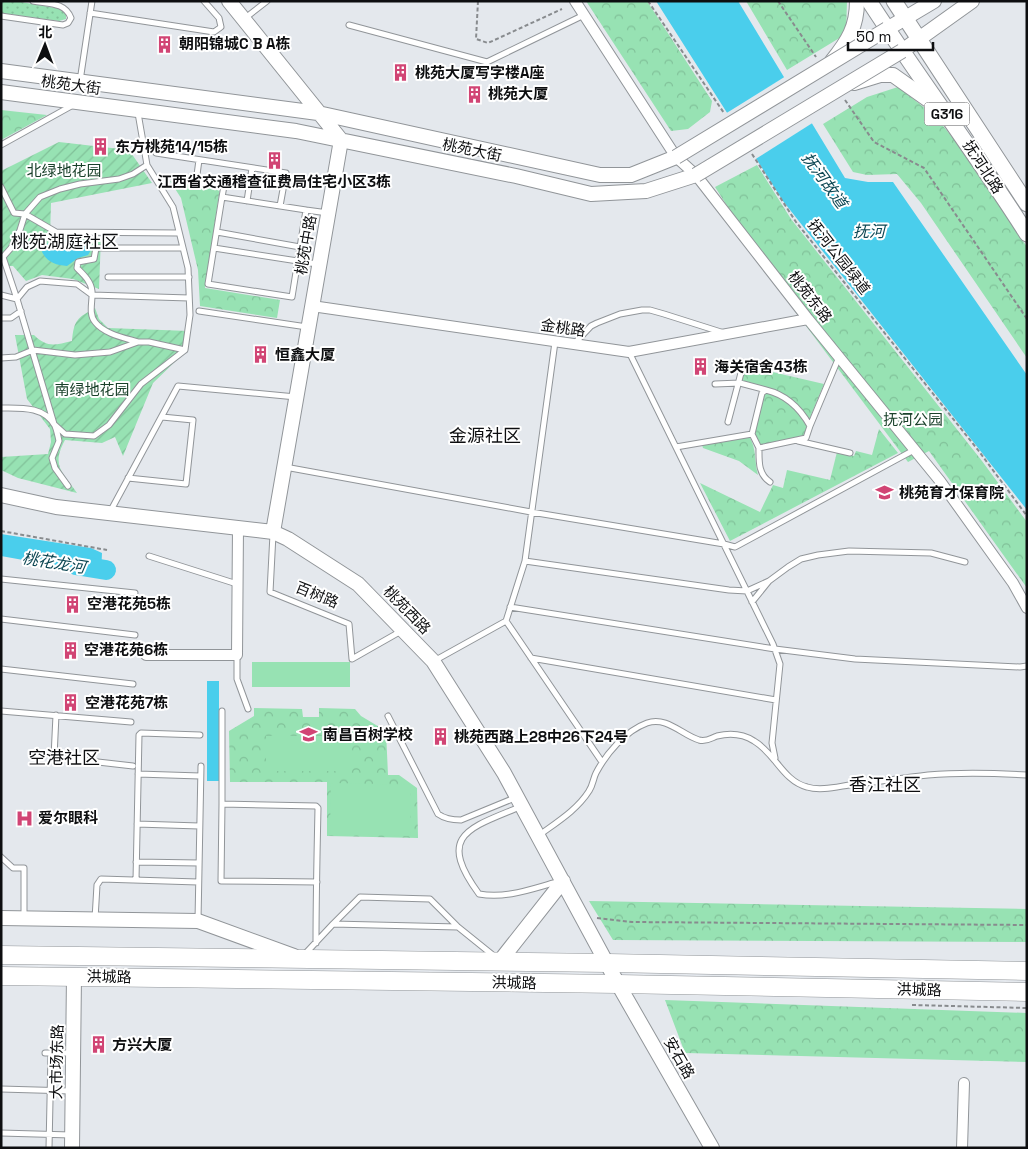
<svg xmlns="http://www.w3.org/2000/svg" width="1028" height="1149" font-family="'Space Grotesk','Noto Sans SC',sans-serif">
	<defs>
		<pattern id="grass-dots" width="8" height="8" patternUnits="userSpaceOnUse" patternTransform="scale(1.25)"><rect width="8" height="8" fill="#97e2b3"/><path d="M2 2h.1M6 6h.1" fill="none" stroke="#81c199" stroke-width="1.8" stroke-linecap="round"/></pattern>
		<pattern id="forest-crowns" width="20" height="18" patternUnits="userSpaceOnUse" patternTransform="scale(1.25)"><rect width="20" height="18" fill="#97e2b3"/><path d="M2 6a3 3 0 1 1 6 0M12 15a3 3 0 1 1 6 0" fill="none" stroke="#81c199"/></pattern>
		<pattern id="garden-furrows" width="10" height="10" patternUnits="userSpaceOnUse" patternTransform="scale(1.25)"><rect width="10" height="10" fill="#97e2b3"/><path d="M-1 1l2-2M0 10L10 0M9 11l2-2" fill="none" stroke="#81c199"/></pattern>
	</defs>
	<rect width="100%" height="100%" fill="#e4e8ed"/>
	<!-- grass -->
	<path fill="url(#grass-dots)" d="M1,1H15L62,9L66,12V19L59,21L1,13Z"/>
	<!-- forest -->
	<path fill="url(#forest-crowns)" d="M586,1H647L712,101L710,112L688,129L671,131Z
		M746,1H847L846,34L787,70Z
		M898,87L935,116L965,153L1027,247V358L921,203L897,174L867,175L853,172L823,124L867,97Z
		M1,110L47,115L1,140Z
		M757,165L791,219L982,461L1027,522V588L929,451L908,462L794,310L715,187Z
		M170,181L220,188L205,288L280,300L277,318L200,306L198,270L181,198Z
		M768,371L824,384L809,420C790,390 774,390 741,382L744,373L761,374Z
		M768,393L776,395L799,412L807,427L804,436L760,445L755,434L764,395Z
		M879,429L898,453L730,541L700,483L760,512L773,485L783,488L787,470L830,480L837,452L854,456L856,451L872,455Z
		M749,436C757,449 754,461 758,475L739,461L703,448L702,445Z
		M254,708L302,709L303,717H319V708L355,709L361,716L386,731L388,775H399L417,788L418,838L327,836V782H230L229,731L254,716Z
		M589,901L1027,909V942L613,940Z
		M665,1000L1027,1013V1062L685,1053Z"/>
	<!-- garden -->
	<path fill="url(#garden-furrows)" d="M59,142L129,150L152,183L51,203L50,236L101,237L99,289L73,279L42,275L26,281L13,266H1V171Z
		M95,308L99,319L108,328L189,331L187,350L153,383L123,456L115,437L102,443L65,440C51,466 62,471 77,493L18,478L1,470V457L48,454L51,442L50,429L27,399L15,335H34C47,348 55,345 72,341C74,320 77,318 95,308Z"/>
	<!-- pitch -->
	<path fill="#97e2b3" d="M252,662H350V687H252Z
		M266,736H352V771H266Z
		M331,783L411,785L410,836L330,834Z"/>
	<!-- water -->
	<path fill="#4aceec" d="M656,1H738L845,178L868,182H893L1027,375V510L783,201Z
		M61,238L76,243L80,239C87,241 89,244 91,250L88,255L78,258L67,266C56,265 48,263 42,252C45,242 52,241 61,238Z
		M1,534L91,548L102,553L101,574L1,556Z
		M207,681H219V781H207Z"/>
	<!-- pier -->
	<path fill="#e4e8ed" d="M786,76L814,122L754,160L725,114Z"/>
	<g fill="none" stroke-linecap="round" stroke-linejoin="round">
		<!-- river -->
		<path stroke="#4aceec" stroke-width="20" d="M75,565L106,570"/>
		<defs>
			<path id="lane" d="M90,13L214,32L221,27L219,18L204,1
				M1,16L63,25L68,23L71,18C65,2 48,4 33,1
				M244,19L267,1
				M349,25L487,62L584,15
				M80,81L92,1
				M1,145L73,105
				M156,153L286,173L280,206
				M199,160L196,182L224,186L222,197
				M1,187L14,213L25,214L56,232L179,233
				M247,201L252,168
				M306,210L222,197L208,284L292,297L306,210L328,213
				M217,232L300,247
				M214,248L317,264
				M1,257H3L17,299L54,424L65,434L94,436L109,425L141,384L185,350L190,315L188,268L173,207L147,165L138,113
				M3,257L11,248L20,230L25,214L40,197L60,189L80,184L119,179L133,174L147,165
				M108,277H189
				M1,295L17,299L27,287L40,281L77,284L92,295L189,298
				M199,311L307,327
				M1,318H11L21,311
				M138,342C125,338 104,334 95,322C88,313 93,301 92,291C91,281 83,274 77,268L78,262L94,259L96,248H183
				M574,344L591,326L597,323L620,314L642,310H650L664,314L724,333
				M629,352L773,644L780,664L772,743L775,758
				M1,358L16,357L33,350L75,355L110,352L138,342H149L185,350
				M715,384L740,383L766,390
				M766,390C787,395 800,408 810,426L806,438L759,448L752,434L762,393Z
				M1,408C20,408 45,406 55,426C57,431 58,436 59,441L52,458L55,468L68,486
				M728,422L741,373
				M810,426L839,357
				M798,441L850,453
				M676,447L752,434
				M759,448C759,461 758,474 770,482
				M285,467L531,512L724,544L735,547L914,450
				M128,478L186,484L193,420L162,417
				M110,512L178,386L296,397
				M273,534L270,592L349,624L352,659L403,630
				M149,556L237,584
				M525,561L729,590L747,591L769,581
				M1,579L135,593
				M752,602L769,581L788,567L801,559L818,555L849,551L931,553L965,562
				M510,607L775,649L855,659L1020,667L1027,666
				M1,619L135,635
				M506,621L602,762
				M237,655V679L248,709
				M531,658L776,700
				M434,661L506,621L525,561L555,342
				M1,669L133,684
				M1,711L131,722
				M56,715L54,757L133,766
				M388,716L438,814C445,819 453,820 461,820L517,797
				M138,774L200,776
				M222,804V711
				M522,806C470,828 435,834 479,894C506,899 531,889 557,882
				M137,824L199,826
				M538,836C557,822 577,810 589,791C593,785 593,779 596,773C606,754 625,731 647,723C667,716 682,735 699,740C707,742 711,738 717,736C730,733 743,734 754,741C775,753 783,781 807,787C820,791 836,787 849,785C875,782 902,778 928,775C961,772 994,773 1027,775
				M1,857L13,868H24V918
				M136,862L199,863
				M136,880L139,735L141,733L200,735
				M95,919L97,885L101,879L198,882
				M198,920L201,766
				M333,924L360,897L430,899L457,926
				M316,943C316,898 317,853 318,808L316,806L222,804L221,881L317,882
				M304,955L333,924L458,927L494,956
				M45,1053H72
				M1,1089L71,1091
				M1,1133L71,1135
				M49,1148L51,1053"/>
			<path id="street" d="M575,1L676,157L696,175L808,319L940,481L1013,583L1027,608
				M312,306L629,352L808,319
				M146,655H237L238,528
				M962,1148L964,1083"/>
			<path id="secondary" d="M229,1L341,140L273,532
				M887,29L934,1
				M902,51L972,1
				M832,61C848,41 857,27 857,1
				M1,71L318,113L600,175H631L676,157
				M854,83L880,75H893L941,109
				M1,92L296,131L516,176L591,194L646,191L696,175
				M1,495L56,507L273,532L288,539L358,584L433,661L504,773L618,984L712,1148
				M1,918L198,921L294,956
				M500,961L563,881
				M72,1148L74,976"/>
			<path id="primary" d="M869,1C920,80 977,155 1027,234
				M894,1L1027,204"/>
			<path id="highway" d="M1,955L608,963L1027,971
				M1,976L618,984L1027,992"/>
		</defs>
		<!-- lane casing -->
		<use href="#lane" stroke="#919599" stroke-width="7"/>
		<!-- street casing -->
		<use href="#street" stroke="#919599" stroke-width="12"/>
		<!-- secondary casing -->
		<use href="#secondary" stroke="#919599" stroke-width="16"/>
		<!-- primary casing -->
		<use href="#primary" stroke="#919599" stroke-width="17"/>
		<!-- highway casing -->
		<use href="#highway" stroke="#919599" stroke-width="19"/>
		<!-- path -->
		<path stroke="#888b8e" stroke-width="2" stroke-dasharray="4 2.5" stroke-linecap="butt" d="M478,1L476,39L488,43L562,9
			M648,1L724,113
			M778,1L816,57
			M845,100L874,142L924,168L1027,319
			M752,154L796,222L978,450L1027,516
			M1,531L107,550
			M597,918L632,922L1027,925
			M912,1005L1027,1008"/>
		<!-- lane -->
		<use href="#lane" stroke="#fff" stroke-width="5"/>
		<!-- street -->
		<use href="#street" stroke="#fff" stroke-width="10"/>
		<!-- secondary -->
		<use href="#secondary" stroke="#fff" stroke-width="14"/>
		<!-- primary -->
		<use href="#primary" stroke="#fff" stroke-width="15"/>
		<!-- highway -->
		<use href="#highway" stroke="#fff" stroke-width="18"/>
		<defs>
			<path id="secondary-bridge" d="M676,157L887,29
				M696,175L902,51"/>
		</defs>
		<!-- secondary-bridge casing -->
		<use href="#secondary-bridge" stroke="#919599" stroke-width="16" stroke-linecap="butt"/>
		<!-- secondary-bridge -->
		<use href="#secondary-bridge" stroke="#fff" stroke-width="14"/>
	</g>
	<!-- icons -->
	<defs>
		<symbol id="building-bare" viewBox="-9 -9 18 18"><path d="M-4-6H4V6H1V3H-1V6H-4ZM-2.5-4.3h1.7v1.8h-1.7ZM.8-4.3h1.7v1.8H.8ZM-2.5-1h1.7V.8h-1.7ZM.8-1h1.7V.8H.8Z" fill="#d14474" stroke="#fff" stroke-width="2.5" paint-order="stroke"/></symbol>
		<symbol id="school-bare" viewBox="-9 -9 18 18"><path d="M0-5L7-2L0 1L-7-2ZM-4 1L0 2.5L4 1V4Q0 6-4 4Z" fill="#d14474" stroke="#fff" stroke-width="2.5" paint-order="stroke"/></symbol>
		<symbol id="hospital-bare" viewBox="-9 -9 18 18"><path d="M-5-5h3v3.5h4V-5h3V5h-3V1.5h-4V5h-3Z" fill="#d14474" stroke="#fff" stroke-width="2.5" paint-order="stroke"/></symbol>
	</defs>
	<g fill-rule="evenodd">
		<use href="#building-bare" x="152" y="32" width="25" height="25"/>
		<use href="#building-bare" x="388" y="60" width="25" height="25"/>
		<use href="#building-bare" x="462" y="82" width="25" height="25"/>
		<use href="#building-bare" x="88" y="134" width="25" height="25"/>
		<use href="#building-bare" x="262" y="148" width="25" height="25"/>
		<use href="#building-bare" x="248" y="342" width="25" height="25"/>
		<use href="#building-bare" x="688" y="354" width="25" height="25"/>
		<use href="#school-bare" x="872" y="480" width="25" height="25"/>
		<use href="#building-bare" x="60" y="592" width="25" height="25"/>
		<use href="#building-bare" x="58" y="638" width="25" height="25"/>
		<use href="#building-bare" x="58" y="690" width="25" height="25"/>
		<use href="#school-bare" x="296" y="722" width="25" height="25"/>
		<use href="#building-bare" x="428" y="724" width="25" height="25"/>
		<use href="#hospital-bare" x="12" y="806" width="25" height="25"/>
		<use href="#building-bare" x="86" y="1032" width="25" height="25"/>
	</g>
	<g text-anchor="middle" stroke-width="4" stroke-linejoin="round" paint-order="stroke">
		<!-- shield labels -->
		<rect fill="#fff" stroke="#565658" stroke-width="1" x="924.5" y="102.5" width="45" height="23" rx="4"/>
		<g font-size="14" font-weight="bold" fill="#0d0e10">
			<text x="947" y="119">G316</text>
		</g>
		<!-- poi labels -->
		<g font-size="15" font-weight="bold" fill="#0d0e10" stroke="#fff" text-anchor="start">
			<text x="179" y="49">朝阳锦城C B A栋</text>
			<text x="415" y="78">桃苑大厦写字楼A座</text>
			<text x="488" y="99">桃苑大厦</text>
			<text x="115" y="152">东方桃苑14/15栋</text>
			<text x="274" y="187" text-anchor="middle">江西省交通稽查征费局住宅小区3栋</text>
			<text x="275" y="360">恒鑫大厦</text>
			<text x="714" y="372">海关宿舍43栋</text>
			<text x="899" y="498">桃苑育才保育院</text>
			<text x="87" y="609">空港花苑5栋</text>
			<text x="84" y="655">空港花苑6栋</text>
			<text x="85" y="708">空港花苑7栋</text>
			<text x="323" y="740">南昌百树学校</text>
			<text x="454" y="742">桃苑西路上28中26下24号</text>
			<text x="38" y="823">爱尔眼科</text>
			<text x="112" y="1050">方兴大厦</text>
		</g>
		<!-- street labels -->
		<g font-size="15" fill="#0d0e10" stroke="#fff">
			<text transform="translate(71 85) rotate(8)" y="5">桃苑大街</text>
			<text transform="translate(472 150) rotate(12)" y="5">桃苑大街</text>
			<text transform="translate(983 167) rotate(57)" y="5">抚河北路</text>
			<text transform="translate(306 245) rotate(-80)" y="5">桃苑中路</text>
			<text transform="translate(839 257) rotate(52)" y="5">抚河公园绿道</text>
			<text transform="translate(810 297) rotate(52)" y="5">桃苑东路</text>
			<text transform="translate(563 328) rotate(8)" y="5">金桃路</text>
			<text transform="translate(317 595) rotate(22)" y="5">百树路</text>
			<text transform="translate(407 610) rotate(46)" y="5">桃苑西路</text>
			<text transform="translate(109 977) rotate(1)" y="5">洪城路</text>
			<text transform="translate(514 983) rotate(1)" y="5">洪城路</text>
			<text transform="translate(919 990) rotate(1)" y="5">洪城路</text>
			<text transform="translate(679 1058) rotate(60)" y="5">安石路</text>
			<text transform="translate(57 1062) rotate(-89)" y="5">大市场东路</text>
		</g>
		<!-- park labels -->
		<g font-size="15" fill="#1a412b" stroke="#fff">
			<text x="64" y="176">北绿地花园</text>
			<text x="92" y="395">南绿地花园</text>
			<text x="913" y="425">抚河公园</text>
		</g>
		<!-- water labels -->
		<g font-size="16" font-style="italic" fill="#0d4753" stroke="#fff">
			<text transform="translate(825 180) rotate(54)" y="6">抚河故道</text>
			<text x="869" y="237">抚河</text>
			<text transform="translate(54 562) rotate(9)" y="6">桃花龙河</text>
		</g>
		<!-- quarter labels -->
		<g font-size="18" fill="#0d0e10" stroke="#fff">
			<text x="65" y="248">桃苑湖庭社区</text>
			<text x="485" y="442">金源社区</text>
			<text x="64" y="764">空港社区</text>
			<text x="885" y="791">香江社区</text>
		</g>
	</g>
	<!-- border -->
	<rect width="1028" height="1149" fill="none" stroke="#0d0e10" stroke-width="5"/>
	<!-- north arrow -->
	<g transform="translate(45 45) rotate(1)" stroke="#ffffff" stroke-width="4" paint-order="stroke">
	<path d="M0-4L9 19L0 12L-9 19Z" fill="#0d0e10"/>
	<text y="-8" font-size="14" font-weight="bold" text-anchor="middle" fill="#0d0e10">北</text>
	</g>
	<!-- scale -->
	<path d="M848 42v8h85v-8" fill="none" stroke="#0d0e10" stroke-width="2.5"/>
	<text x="856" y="42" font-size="15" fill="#0d0e10" stroke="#ffffff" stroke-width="4" paint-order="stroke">50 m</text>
</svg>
